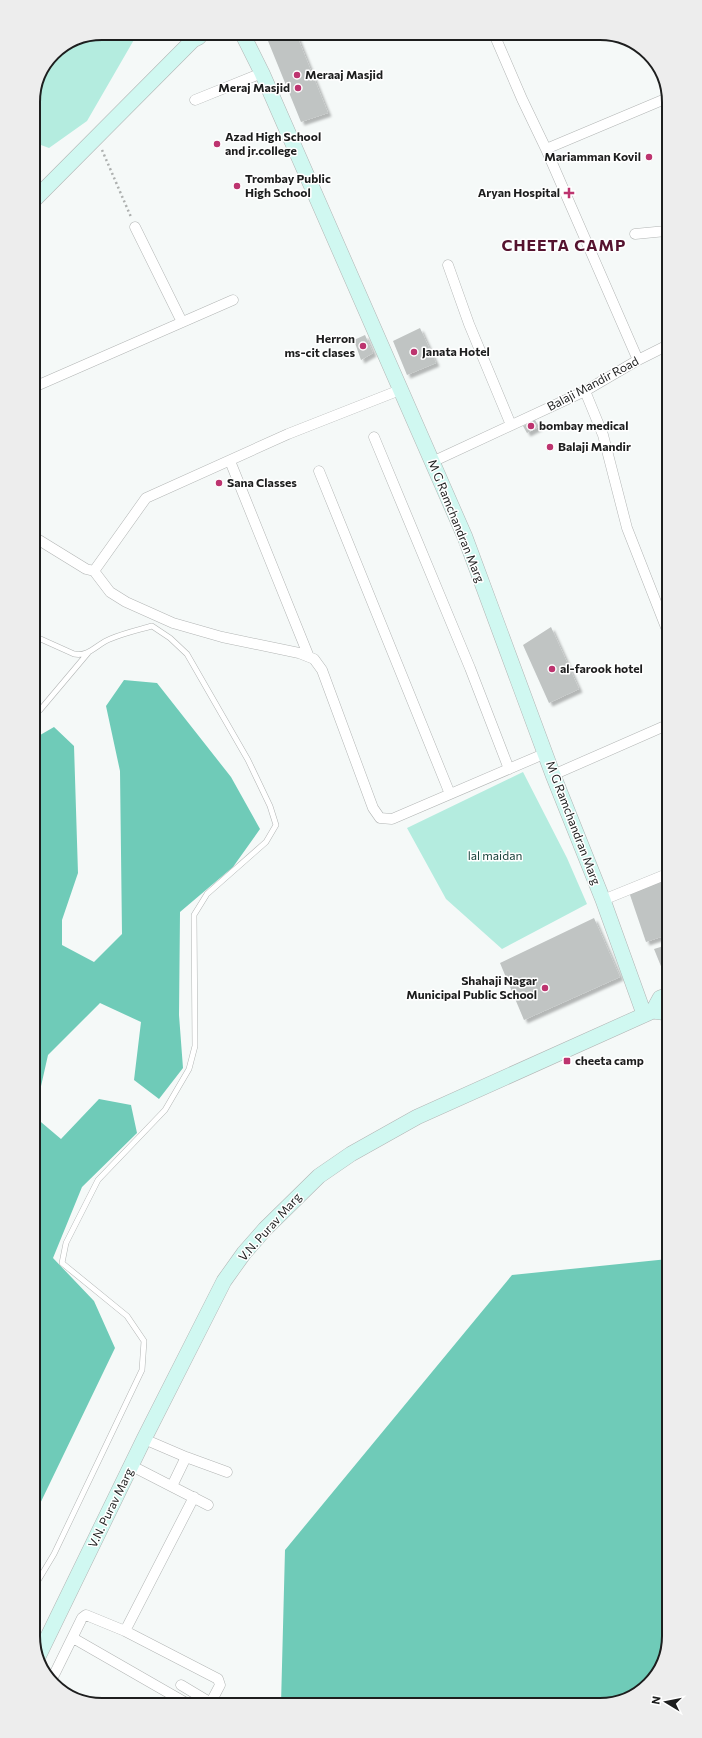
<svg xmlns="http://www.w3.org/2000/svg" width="702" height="1738" font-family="Commissioner,sans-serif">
	<defs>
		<filter id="shadow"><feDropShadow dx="3.5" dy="3.5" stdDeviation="1" flood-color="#0004"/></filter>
	</defs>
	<rect width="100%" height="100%" fill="#f5f9f8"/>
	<!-- green -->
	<path fill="#b4ecdf" d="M76,38H135L87,121L49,148L33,142V98L53,53Z
		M523,772L567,858L587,904L502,949L446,899L407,828Z"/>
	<!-- forest -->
	<path fill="#6fcbb8" d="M124,680L157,683L231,777L260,829L233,867L180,912L179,1015L183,1068L159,1099L134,1080L141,1022L100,1003L48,1055L35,1113V738L54,727L74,746L78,873L62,920V945L94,962L122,934L120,771L106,706Z
		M99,1099L131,1105L137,1133L82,1187L53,1258L94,1301L115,1348L36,1512L35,1117L61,1139Z
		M668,1259L669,1636L655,1678L622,1701L281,1704L285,1550L512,1275Z"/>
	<!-- building -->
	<path fill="#c0c4c3" filter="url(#shadow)" d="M266,36H297L328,113L301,122Z
		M420,328L436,363L407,375L393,341Z
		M365,335L373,353L361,360L354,340Z
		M535,420L539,427L527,433L523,426Z
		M551,627L579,689L549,703L523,645Z
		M667,879V935L646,942L629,892Z
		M594,918L620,977L524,1020L500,963Z
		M667,945V981L654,949Z"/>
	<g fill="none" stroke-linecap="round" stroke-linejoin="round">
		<defs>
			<path id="lane" d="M34,636L74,654C89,657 97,644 110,639C124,633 138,630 152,626L170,638L187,654L248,760L270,806L276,825L266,842L207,894L194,915L195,1046L189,1069L165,1110L98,1180L66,1243L62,1263L127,1316L144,1341L142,1370L54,1554L36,1584
				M35,712L40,710L88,653"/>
			<path id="street" d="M494,34L522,99L546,149
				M195,100L262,73
				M135,227L182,322
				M635,234L666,231
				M448,265L469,324L511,425
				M638,360L546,149L665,99
				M34,387L233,300
				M585,391L603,435L627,528L667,630
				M374,437L470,668L509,769
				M230,461L309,657
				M432,462L585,391L638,360L666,346
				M319,471L450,794
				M34,537L86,569L94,571L110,592L126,602L173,623L222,637L299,653L314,659L322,670L373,808L380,818L392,819L546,753
				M94,571L146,498L288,434L400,390
				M553,775L667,725
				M603,900L667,874
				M144,1439L186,1457
				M132,1466L208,1505
				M172,1486L186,1457L227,1472
				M125,1631L218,1679L220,1685L210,1704
				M73,1638L188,1704
				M52,1679L82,1618L86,1615L125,1631L194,1497
				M181,1685L211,1703"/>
			<path id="secondary" d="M244,37L262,73L465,537L553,775L603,900L644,1014
				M33,201L193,40L199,37
				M653,1011L660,998L668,995
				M37,1659L144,1439L224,1281L244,1253L265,1229L319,1176L351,1154L417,1117L653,1011L668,1013"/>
		</defs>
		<!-- lane casing -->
		<use href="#lane" stroke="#b2b5b4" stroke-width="6"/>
		<!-- street casing -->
		<use href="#street" stroke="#b2b5b4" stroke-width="11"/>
		<!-- secondary casing -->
		<use href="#secondary" stroke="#b2b5b4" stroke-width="16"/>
		<!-- path -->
		<path stroke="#adb0af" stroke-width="2.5" stroke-dasharray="2 3" stroke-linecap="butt" d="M102,150L131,217"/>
		<!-- lane -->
		<use href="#lane" stroke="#fff" stroke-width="5"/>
		<!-- street -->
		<use href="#street" stroke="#fff" stroke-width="10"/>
		<!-- secondary -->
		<use href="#secondary" stroke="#d0f8f1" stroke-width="15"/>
	</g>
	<!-- markers -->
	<g fill="#bd346f" stroke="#fff" stroke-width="1.5">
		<circle cx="297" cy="75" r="4"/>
		<circle cx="298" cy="88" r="4"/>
		<circle cx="217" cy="144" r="4"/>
		<circle cx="649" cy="157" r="4"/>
		<circle cx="237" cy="186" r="4"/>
		<path d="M567 187h4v4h4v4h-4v4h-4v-4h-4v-4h4z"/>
		<circle cx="363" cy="346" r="4"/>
		<circle cx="414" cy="352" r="4"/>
		<circle cx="531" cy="426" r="4"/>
		<circle cx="550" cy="447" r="4"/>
		<circle cx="219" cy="483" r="4"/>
		<circle cx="552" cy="669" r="4"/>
		<circle cx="545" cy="988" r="4"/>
		<rect x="563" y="1057" width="8" height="8" rx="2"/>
	</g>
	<g text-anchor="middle" stroke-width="3" stroke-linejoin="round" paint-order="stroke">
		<!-- poi labels -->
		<g font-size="12" font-weight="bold" fill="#1d1e1e" stroke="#fff" text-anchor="start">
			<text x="305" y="79">Meraaj Masjid</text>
			<text x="290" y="92" text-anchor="end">Meraj Masjid</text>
			<text x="225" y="141">Azad High School<tspan x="225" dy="14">and jr.college</tspan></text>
			<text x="641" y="161" text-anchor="end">Mariamman Kovil</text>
			<text x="245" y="183">Trombay Public<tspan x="245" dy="14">High School</tspan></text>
			<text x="560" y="197" text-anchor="end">Aryan Hospital</text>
			<text x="355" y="343" text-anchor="end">Herron<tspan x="355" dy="14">ms-cit clases</tspan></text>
			<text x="422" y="356">Janata Hotel</text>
			<text x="539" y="430">bombay medical</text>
			<text x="558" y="451">Balaji Mandir</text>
			<text x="227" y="487">Sana Classes</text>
			<text x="560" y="673">al-farook hotel</text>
			<text x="537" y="985" text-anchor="end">Shahaji Nagar<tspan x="537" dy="14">Municipal Public School</tspan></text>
			<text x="575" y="1065">cheeta camp</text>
		</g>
		<!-- street labels -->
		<g font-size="12" fill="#1d1e1e" stroke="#fff">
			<text transform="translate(593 384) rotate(-28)" y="4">Balaji Mandir Road</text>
			<text transform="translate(456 521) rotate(68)" y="4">M G Ramchandran Marg</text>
			<text transform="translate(573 823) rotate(69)" y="4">M G Ramchandran Marg</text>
			<text transform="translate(270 1227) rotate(-48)" y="4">V.N. Purav Marg</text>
			<text transform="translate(111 1508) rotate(-64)" y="4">V.N. Purav Marg</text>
		</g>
		<!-- park labels -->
		<g font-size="12" fill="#103b33" stroke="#fff">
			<text x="495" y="860">lal maidan</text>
		</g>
		<!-- district labels -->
		<g font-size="16" font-weight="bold" letter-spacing="1" fill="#55132f" stroke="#fff">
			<text x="564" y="251">CHEETA CAMP</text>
		</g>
	</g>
	<!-- crop -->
	<path d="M0 0H702V1738H0ZM102 40H600A62 62 0 0 1 662 102V1636A62 62 0 0 1 600 1698H102A62 62 0 0 1 40 1636V102A62 62 0 0 1 102 40Z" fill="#ededed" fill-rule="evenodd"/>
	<path fill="none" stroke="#1d1e1e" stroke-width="2" d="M102 40H600A62 62 0 0 1 662 102V1636A62 62 0 0 1 600 1698H102A62 62 0 0 1 40 1636V102A62 62 0 0 1 102 40Z"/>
	<!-- north arrow -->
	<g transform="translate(666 1702) rotate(280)" stroke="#ffffff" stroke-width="3" paint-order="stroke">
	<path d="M0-3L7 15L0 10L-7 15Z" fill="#1d1e1e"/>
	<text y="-6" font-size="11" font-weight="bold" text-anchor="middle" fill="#1d1e1e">N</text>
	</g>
</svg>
